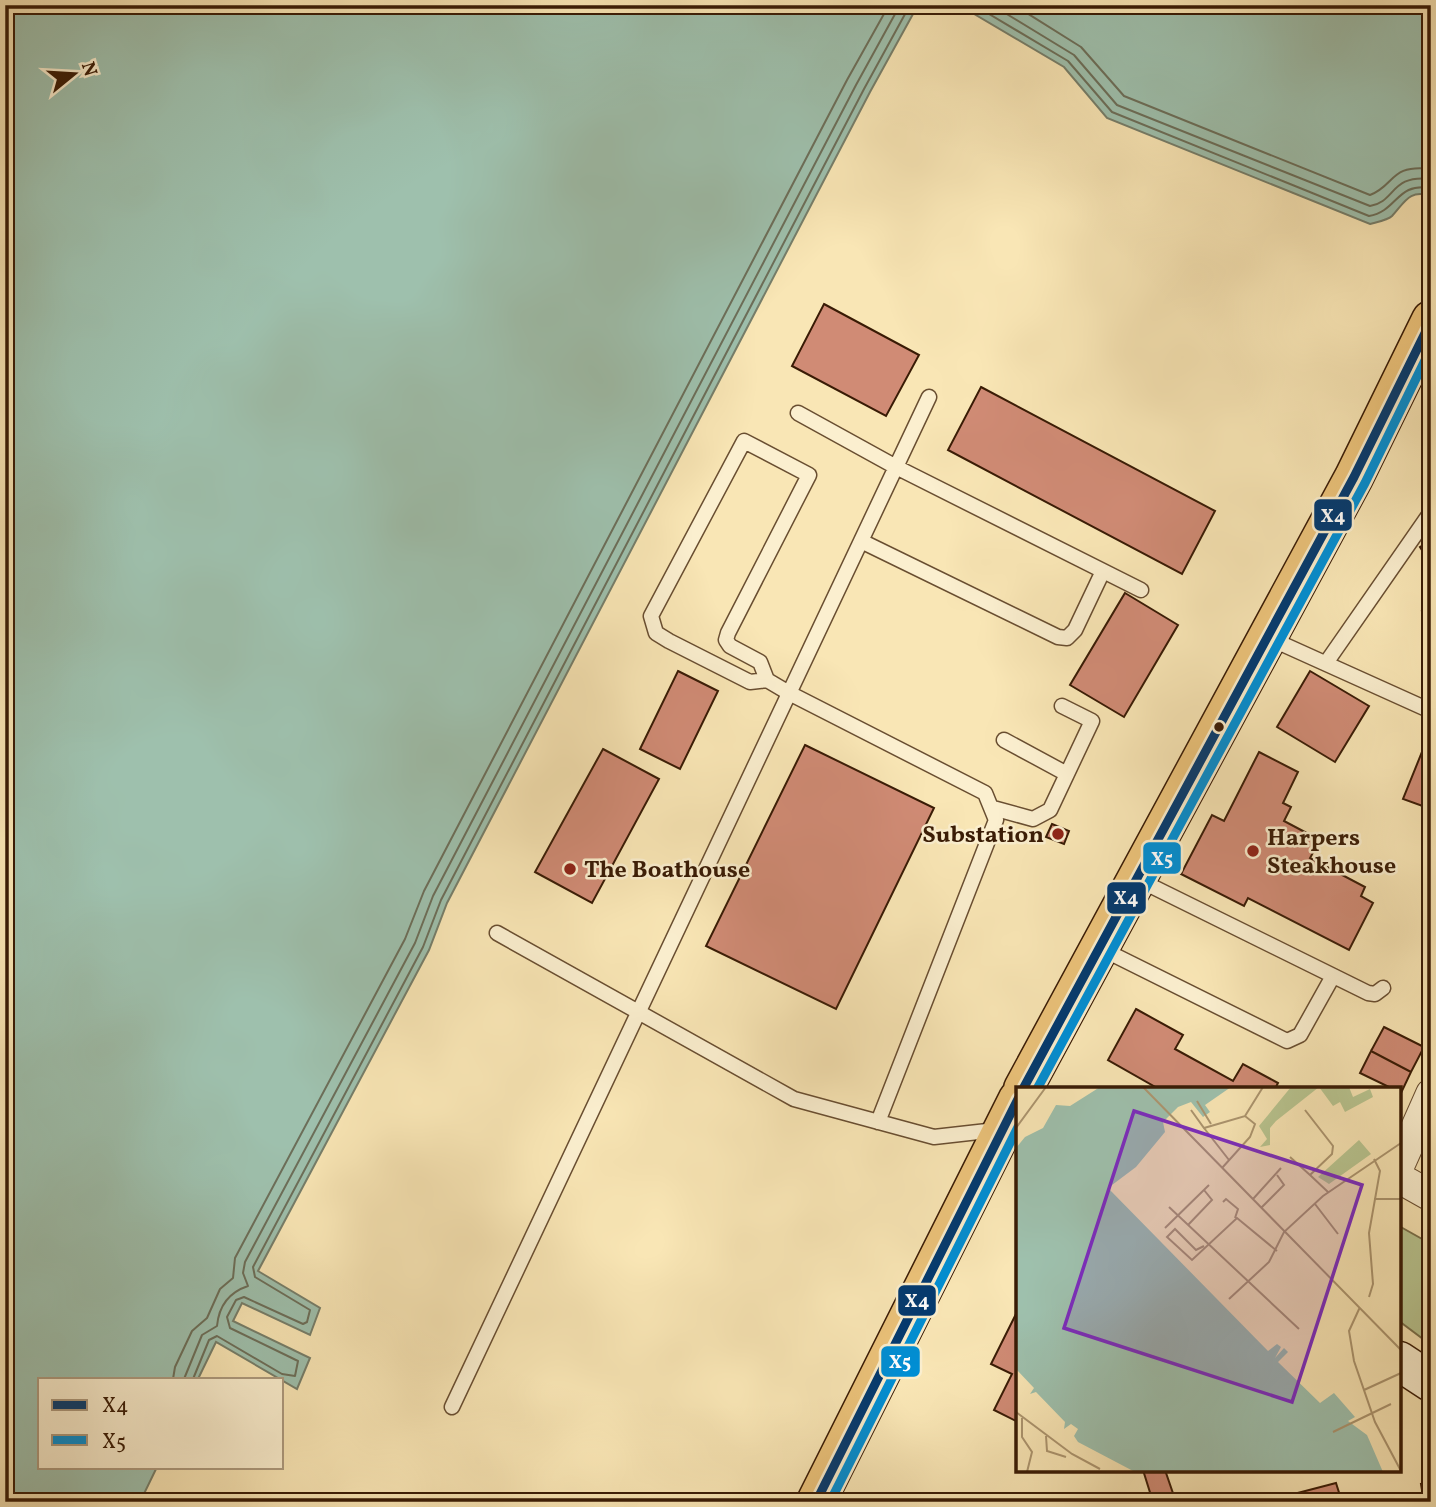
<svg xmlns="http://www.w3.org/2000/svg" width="1436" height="1507" font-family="Vollkorn,serif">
	<rect width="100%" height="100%" fill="#f9e6b5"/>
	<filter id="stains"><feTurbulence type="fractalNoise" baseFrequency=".00286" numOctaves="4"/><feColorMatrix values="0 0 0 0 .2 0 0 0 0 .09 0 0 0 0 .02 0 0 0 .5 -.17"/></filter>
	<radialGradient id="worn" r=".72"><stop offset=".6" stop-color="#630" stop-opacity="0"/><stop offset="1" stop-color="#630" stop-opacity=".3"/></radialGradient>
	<!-- green -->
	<path fill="#b9c691" stroke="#79704b" stroke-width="2" d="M1399,1226L1431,1244V1345L1399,1321Z"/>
	<!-- water -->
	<path fill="#9ec0ad" stroke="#767e6a" stroke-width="2" d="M5,5H918L870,92L447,903L429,950L258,1271L320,1308L310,1335L242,1303L233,1321L310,1358L297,1389L216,1342L198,1379H40V1467H157L140,1502H5Z
		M959,5H1431V196C1409,189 1405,202 1392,216C1388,220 1377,222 1370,224L1107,118L1064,67Z"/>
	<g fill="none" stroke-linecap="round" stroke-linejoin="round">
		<!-- shore -->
		<path stroke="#6c6e59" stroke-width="2" d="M974,5L1068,61L1112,112L1369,216C1398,211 1396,182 1431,188
			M992,5L1074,55L1117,105L1370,206C1396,202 1390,174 1431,179
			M1014,5L1081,47L1124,96L1370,195C1396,185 1389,164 1431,169
			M173,1379L175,1367L192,1331L207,1318L220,1289L233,1278L235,1258L405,939L424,891L847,80L889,5
			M184,1379L202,1335L217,1326C219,1304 230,1292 248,1286L243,1273L245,1262L415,943L433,896L856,85L900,5
			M193,1379L209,1340L217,1336L282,1374L295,1376L298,1361L230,1328L227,1317L236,1300L244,1297L303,1324L307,1322L310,1310L255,1277L253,1267L423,947L441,900L864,89L910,5"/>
	</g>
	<!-- building -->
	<path fill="#d08b75" stroke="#391b05" stroke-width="2" d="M824,304L919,355L886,416L792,366Z
		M981,387L1215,511L1182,574L948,450Z
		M1431,540V564L1420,547Z
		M1125,593L1178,625L1124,717L1070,685Z
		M1431,605V625L1422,611Z
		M678,671L718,691L680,769L640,749Z
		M1310,671L1369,706L1335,762L1277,727Z
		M1430,732H1431V809L1403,799Z
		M805,745L934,808L836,1009L706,946Z
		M603,749L659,779L592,903L535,872Z
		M1259,752L1298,772L1283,803L1291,807L1284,821L1320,840L1310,858L1365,887L1361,896L1373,903L1349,950L1248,898L1244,906L1181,874L1212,815L1224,821Z
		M1052,824L1069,831L1064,844L1046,837Z
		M1136,1009L1183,1035L1175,1049L1233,1081L1243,1064L1278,1083L1275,1089H1159L1108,1060Z
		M1384,1027L1424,1047L1411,1072L1371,1051Z
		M1371,1051L1411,1072L1401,1093L1399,1089H1393L1360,1073Z
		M1018,1310V1422L994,1410L1012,1374L991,1364Z
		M1143,1470H1165L1176,1502H1153Z
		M1336,1483L1342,1502H1287L1286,1496Z
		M1431,1483V1502H1424L1421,1484Z"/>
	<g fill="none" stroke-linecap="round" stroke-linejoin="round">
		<defs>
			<path id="lane" d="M798,413L896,467L1141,590
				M861,541L1058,637L1067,638L1075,630L1103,571
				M1269,638L1431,711
				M1326,663L1431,512
				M767,680L750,682L669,641L656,633L651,616L744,441L809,475L728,633L726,640L730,646L760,662L767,680L789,693L985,793L996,820L878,1122
				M1004,740L1067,774
				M993,808L1033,819L1050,810L1092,721L1062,706
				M1139,880L1368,993L1375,994L1383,988
				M497,933L794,1099L934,1137L996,1130
				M1100,948L1287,1041L1300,1035L1333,976
				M452,1407L929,397"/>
			<path id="street" d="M1399,1166L1431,1094
				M1399,1178L1431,1196"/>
			<path id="secondary" d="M1399,1361L1431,1382"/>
			<path id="primary" d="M1023,1089L1354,477L1431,320
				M816,1502L1018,1099"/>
		</defs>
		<!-- lane casing -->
		<use href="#lane" stroke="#694e31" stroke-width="17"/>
		<!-- street casing -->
		<use href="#street" stroke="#694e31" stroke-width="32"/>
		<!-- secondary casing -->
		<use href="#secondary" stroke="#391b05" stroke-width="41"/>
		<!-- primary casing -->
		<use href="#primary" stroke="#391b05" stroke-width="41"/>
		<!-- lane -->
		<use href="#lane" stroke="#fbefcf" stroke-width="14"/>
		<!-- street -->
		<use href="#street" stroke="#fbefcf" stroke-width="30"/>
		<!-- secondary -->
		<use href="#secondary" stroke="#fbefcf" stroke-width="38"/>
		<!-- primary -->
		<use href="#primary" stroke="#ecc37a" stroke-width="38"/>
		<defs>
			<path id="bus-1" d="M1023,1089L1354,477L1431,321
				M816,1502L1018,1099"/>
			<path id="bus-2" d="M1037,1089L1365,483L1431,348
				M830,1502L1018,1127"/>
		</defs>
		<!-- bus-1 casing -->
		<use href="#bus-1" stroke="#fbefcf" stroke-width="14"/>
		<!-- bus-2 casing -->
		<use href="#bus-2" stroke="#fbefcf" stroke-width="14"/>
		<!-- bus-1 -->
		<use href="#bus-1" stroke="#013970" stroke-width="9"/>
		<!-- bus-2 -->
		<use href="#bus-2" stroke="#008ed4" stroke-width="9"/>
	</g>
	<!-- markers -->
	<circle fill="#391b05" stroke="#fbefcf" stroke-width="2.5" cx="1219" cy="727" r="6"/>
	<g fill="#8f2418" stroke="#fbefcf" stroke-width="2.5">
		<circle cx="1058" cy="834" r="7"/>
		<circle cx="1253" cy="851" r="7"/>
		<circle cx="570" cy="869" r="7"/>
	</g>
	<g text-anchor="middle" stroke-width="5" stroke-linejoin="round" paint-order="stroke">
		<!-- poi labels -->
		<g font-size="24" font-weight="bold" fill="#391b05" stroke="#fbefcf" text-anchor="start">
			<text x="1044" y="842" text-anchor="end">Substation</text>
			<text x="1267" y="845">Harpers<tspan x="1267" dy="28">Steakhouse</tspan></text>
			<text x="584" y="877">The Boathouse</text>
		</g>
	</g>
	<!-- overview -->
	<g transform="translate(1016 1087)">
		<rect width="385" height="385" fill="#f9e6b5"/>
		<path d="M275,0H333L337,10L354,2L357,10L329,25L324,15L317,19L303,0L260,34L254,41V58L244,60L251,52L243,39ZM343,53L355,67L313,97L302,90Z" fill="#b9c691"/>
		<path d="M84,0H215L189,18L194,25L187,30L175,15L162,20L147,35L149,45L120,80L92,101L252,264L261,257L265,260L259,271L268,261L272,265L262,275L304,316L318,306L339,330L332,334L351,348L367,385H119L62,355L58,349L62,342L55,337L48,342L49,335L20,305L14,307L18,301L0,282V61L9,50L27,41L40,18L54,19Z" fill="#9ec0ad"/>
		<path fill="none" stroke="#ac956f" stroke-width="2" d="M127,0L385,263M181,14L195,37M175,23L188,41L229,29L239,37L234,50L206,81M289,23L317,59L316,67L294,88L312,105M229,29L247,0M0,41L30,0M188,41L213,73M274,70L294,88M237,112L265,81M358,112H385M207,115L210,112L222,122L219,131M299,117L322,147M153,120L283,242M245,121L268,98L261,88M172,138L196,113L188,103M149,141L193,98M188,159L180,163L159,142L151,150L176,173L221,131L261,164M353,210L357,197L353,146L364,84L358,72M213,212L253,175L268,145L307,109L385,56M344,220L333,244L338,274L359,335L385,384M348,303L385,286M0,325L56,367L84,382M6,331V350L16,365L11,385M317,345L375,317M30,349L31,364L50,370"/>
		<path fill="#7b2cbf" fill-opacity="0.15" stroke="#7b2cbf" stroke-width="3.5" d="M118,24L346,98L276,315L48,241Z"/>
		<rect width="385" height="385" fill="none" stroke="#391b05" stroke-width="3.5"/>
	</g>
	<g stroke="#fbefcf" stroke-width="2.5">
		<rect x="1313" y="498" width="40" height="34" rx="7" fill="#013970"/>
		<rect x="1142" y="841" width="40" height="34" rx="7" fill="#008ed4"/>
		<rect x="1106" y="881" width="41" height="34" rx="7" fill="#013970"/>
		<rect x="897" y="1284" width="40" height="33" rx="7" fill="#013970"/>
		<rect x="880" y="1345" width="41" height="33" rx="7" fill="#008ed4"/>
	</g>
	<g font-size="19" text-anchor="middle" font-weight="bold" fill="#fff">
		<text x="1333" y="522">X4</text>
		<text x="1162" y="865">X5</text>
		<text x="1126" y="904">X4</text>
		<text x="917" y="1307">X4</text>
		<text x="900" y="1368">X5</text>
	</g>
	<!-- margin -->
	<rect width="1436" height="1507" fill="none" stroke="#f9e6b5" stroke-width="28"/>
	<rect x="7" y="7" width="1422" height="1493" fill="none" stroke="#391b05" stroke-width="3.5"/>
	<rect x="14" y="14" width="1408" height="1479" fill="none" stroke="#391b05" stroke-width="2"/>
	<!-- legend -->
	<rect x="38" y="1378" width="245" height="91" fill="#fbefcf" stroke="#ad9a7e" stroke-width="2"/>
	<rect x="52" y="1400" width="35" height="10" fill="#013970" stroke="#ad9a7e" stroke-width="2"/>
	<text x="102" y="1412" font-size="21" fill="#391b05">X4</text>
	<rect x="52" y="1435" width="35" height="10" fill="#008ed4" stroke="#ad9a7e" stroke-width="2"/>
	<text x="102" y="1448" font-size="21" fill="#391b05">X5</text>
	<!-- north arrow -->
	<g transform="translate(74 74) rotate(72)" stroke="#fbefcf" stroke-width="5" paint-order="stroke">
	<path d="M0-5L12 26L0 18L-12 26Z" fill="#391b05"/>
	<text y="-10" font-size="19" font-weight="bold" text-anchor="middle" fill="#391b05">N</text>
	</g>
	<rect width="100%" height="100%" filter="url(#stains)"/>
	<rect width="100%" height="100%" fill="url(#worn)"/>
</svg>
